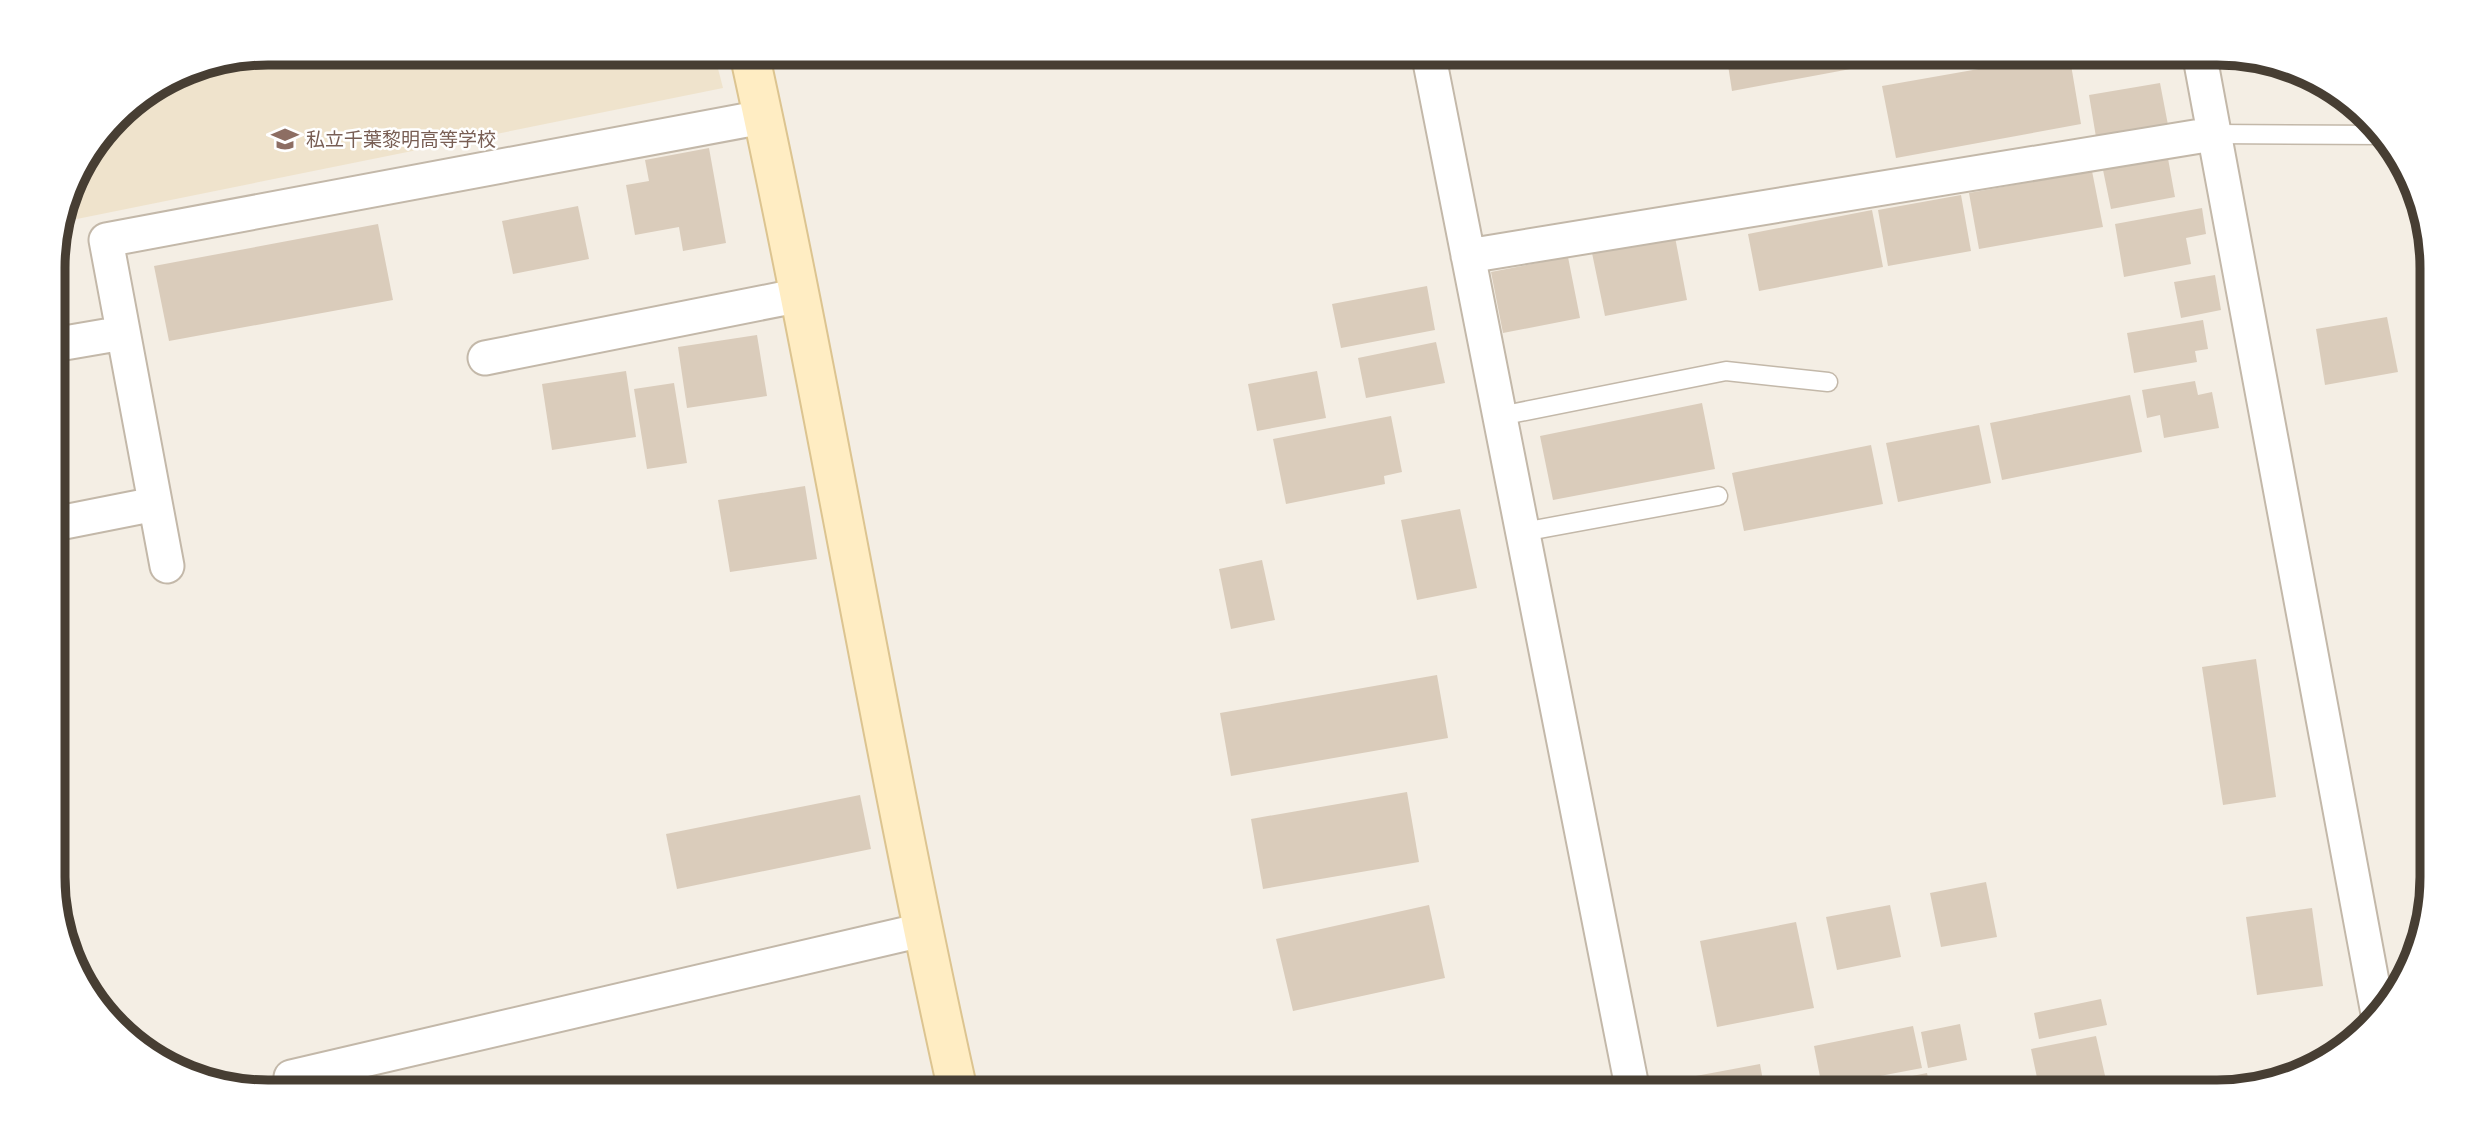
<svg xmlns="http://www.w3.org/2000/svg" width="2485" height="1145" font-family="'DejaVu Sans','Noto Sans JP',sans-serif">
	<rect width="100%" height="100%" fill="#f4eee4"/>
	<!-- education -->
	<path fill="#efe3cc" d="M268,52L714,53L723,88L62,222L75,172L126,106L186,69Z"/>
	<!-- building -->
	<path fill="#daccbb" d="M1726,52H1869L1872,65L1732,91Z
		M2083,52H2155L2156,58L2122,64L2121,57L2085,63Z
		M2069,53L2081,124L1896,158L1882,86Z
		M2160,83L2168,125L2096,137L2089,95Z
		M709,148L726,243L683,251L679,227L635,235L626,185L649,181L645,160Z
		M2167,153L2175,197L2111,209L2102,165Z
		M2092,171L2103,227L1979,249L1969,193Z
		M1961,195L1971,251L1888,266L1878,210Z
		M578,206L589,259L513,274L502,221Z
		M2202,208L2206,234L2186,238L2191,264L2124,277L2115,224Z
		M1872,210L1883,267L1759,291L1748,234Z
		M378,224L393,300L169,341L154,266Z
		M1675,237L1687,300L1605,316L1592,253Z
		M1568,257L1580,318L1503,333L1491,272Z
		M2215,275L2221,310L2181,318L2174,282Z
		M1427,286L1435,330L1341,348L1332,304Z
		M2387,317L2398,372L2325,385L2316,329Z
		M2203,320L2208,349L2195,351L2197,362L2134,373L2127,333Z
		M757,335L767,396L687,408L678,347Z
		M1436,342L1445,383L1366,398L1358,358Z
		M626,371L636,437L552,450L542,384Z
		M1317,371L1326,418L1257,431L1248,384Z
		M2195,381L2198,395L2212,392L2219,428L2164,438L2160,415L2147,418L2142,390Z
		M674,383L687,463L647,469L634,389Z
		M2130,395L2142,452L2002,480L1990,423Z
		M1702,403L1715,469L1553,500L1540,436Z
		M1391,416L1402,472L1384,476L1385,484L1286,504L1273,439Z
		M1979,425L1991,483L1898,502L1886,443Z
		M1871,445L1883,504L1744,531L1732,473Z
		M805,486L817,559L730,572L718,500Z
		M1460,509L1477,588L1417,600L1401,520Z
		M1262,560L1275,620L1231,629L1219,569Z
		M2256,659L2276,797L2223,805L2202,667Z
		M1437,675L1448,738L1231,776L1220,713Z
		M1407,792L1419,862L1263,889L1251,819Z
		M860,795L871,849L677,889L666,834Z
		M1986,882L1997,937L1941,947L1930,893Z
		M1429,905L1445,978L1293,1011L1276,939Z
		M1890,905L1901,957L1837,970L1826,917Z
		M2312,908L2323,986L2257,995L2246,917Z
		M1796,922L1814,1008L1717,1027L1700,941Z
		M2101,999L2107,1025L2039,1039L2034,1013Z
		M1960,1024L1967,1060L1928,1068L1921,1032Z
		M1913,1026L1922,1068L1822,1087L1814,1046Z
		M2096,1036L2106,1080L2040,1092L2031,1049Z
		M1760,1064L1765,1092H1672L1669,1081Z
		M1927,1073L1931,1092H1837V1091Z"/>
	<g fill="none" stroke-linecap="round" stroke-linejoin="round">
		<defs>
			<path id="lane" d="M2213,134L2385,135
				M1500,416L1726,371L1828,382
				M1523,532L1718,496"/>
			<path id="street" d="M1428,52L1633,1092
				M2199,52L2379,1019
				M1468,256L2213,134
				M53,345L123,333
				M485,358L801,295
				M54,524L155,504
				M167,566L106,240L763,117
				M291,1077L922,930"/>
			<path id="secondary" d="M749,52C825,398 881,747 958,1092"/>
		</defs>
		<!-- lane casing -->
		<use href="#lane" stroke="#c3b8a9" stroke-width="21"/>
		<!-- street casing -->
		<use href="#street" stroke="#c3b8a9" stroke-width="37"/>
		<!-- secondary casing -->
		<use href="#secondary" stroke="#dcc490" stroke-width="42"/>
		<!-- lane -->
		<use href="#lane" stroke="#fff" stroke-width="18"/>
		<!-- street -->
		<use href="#street" stroke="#fff" stroke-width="33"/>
		<!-- secondary -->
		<use href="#secondary" stroke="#ffedc3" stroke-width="38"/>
	</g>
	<!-- icons -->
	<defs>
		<symbol id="school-bare" viewBox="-9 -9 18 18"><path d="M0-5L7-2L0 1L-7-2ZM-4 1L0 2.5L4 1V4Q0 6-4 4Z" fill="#8d6e63" stroke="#fff" stroke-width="2.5" paint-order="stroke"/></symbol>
	</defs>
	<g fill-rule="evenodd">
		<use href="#school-bare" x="266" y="120" width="38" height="38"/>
	</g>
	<g text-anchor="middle" stroke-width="5" stroke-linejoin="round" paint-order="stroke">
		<!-- education labels -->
		<g font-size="19" fill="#785e54" stroke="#fff" text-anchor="start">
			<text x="306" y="146">私立千葉黎明高等学校</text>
		</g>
	</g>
	<!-- crop -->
	<path d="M0 0H2485V1145H0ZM268 65H2217A203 203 0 0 1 2420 268V877A203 203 0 0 1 2217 1080H268A203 203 0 0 1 65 877V268A203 203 0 0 1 268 65Z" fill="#fff" fill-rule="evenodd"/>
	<path fill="none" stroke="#473e33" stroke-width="9" d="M268 65H2217A203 203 0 0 1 2420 268V877A203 203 0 0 1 2217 1080H268A203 203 0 0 1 65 877V268A203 203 0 0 1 268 65Z"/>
</svg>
